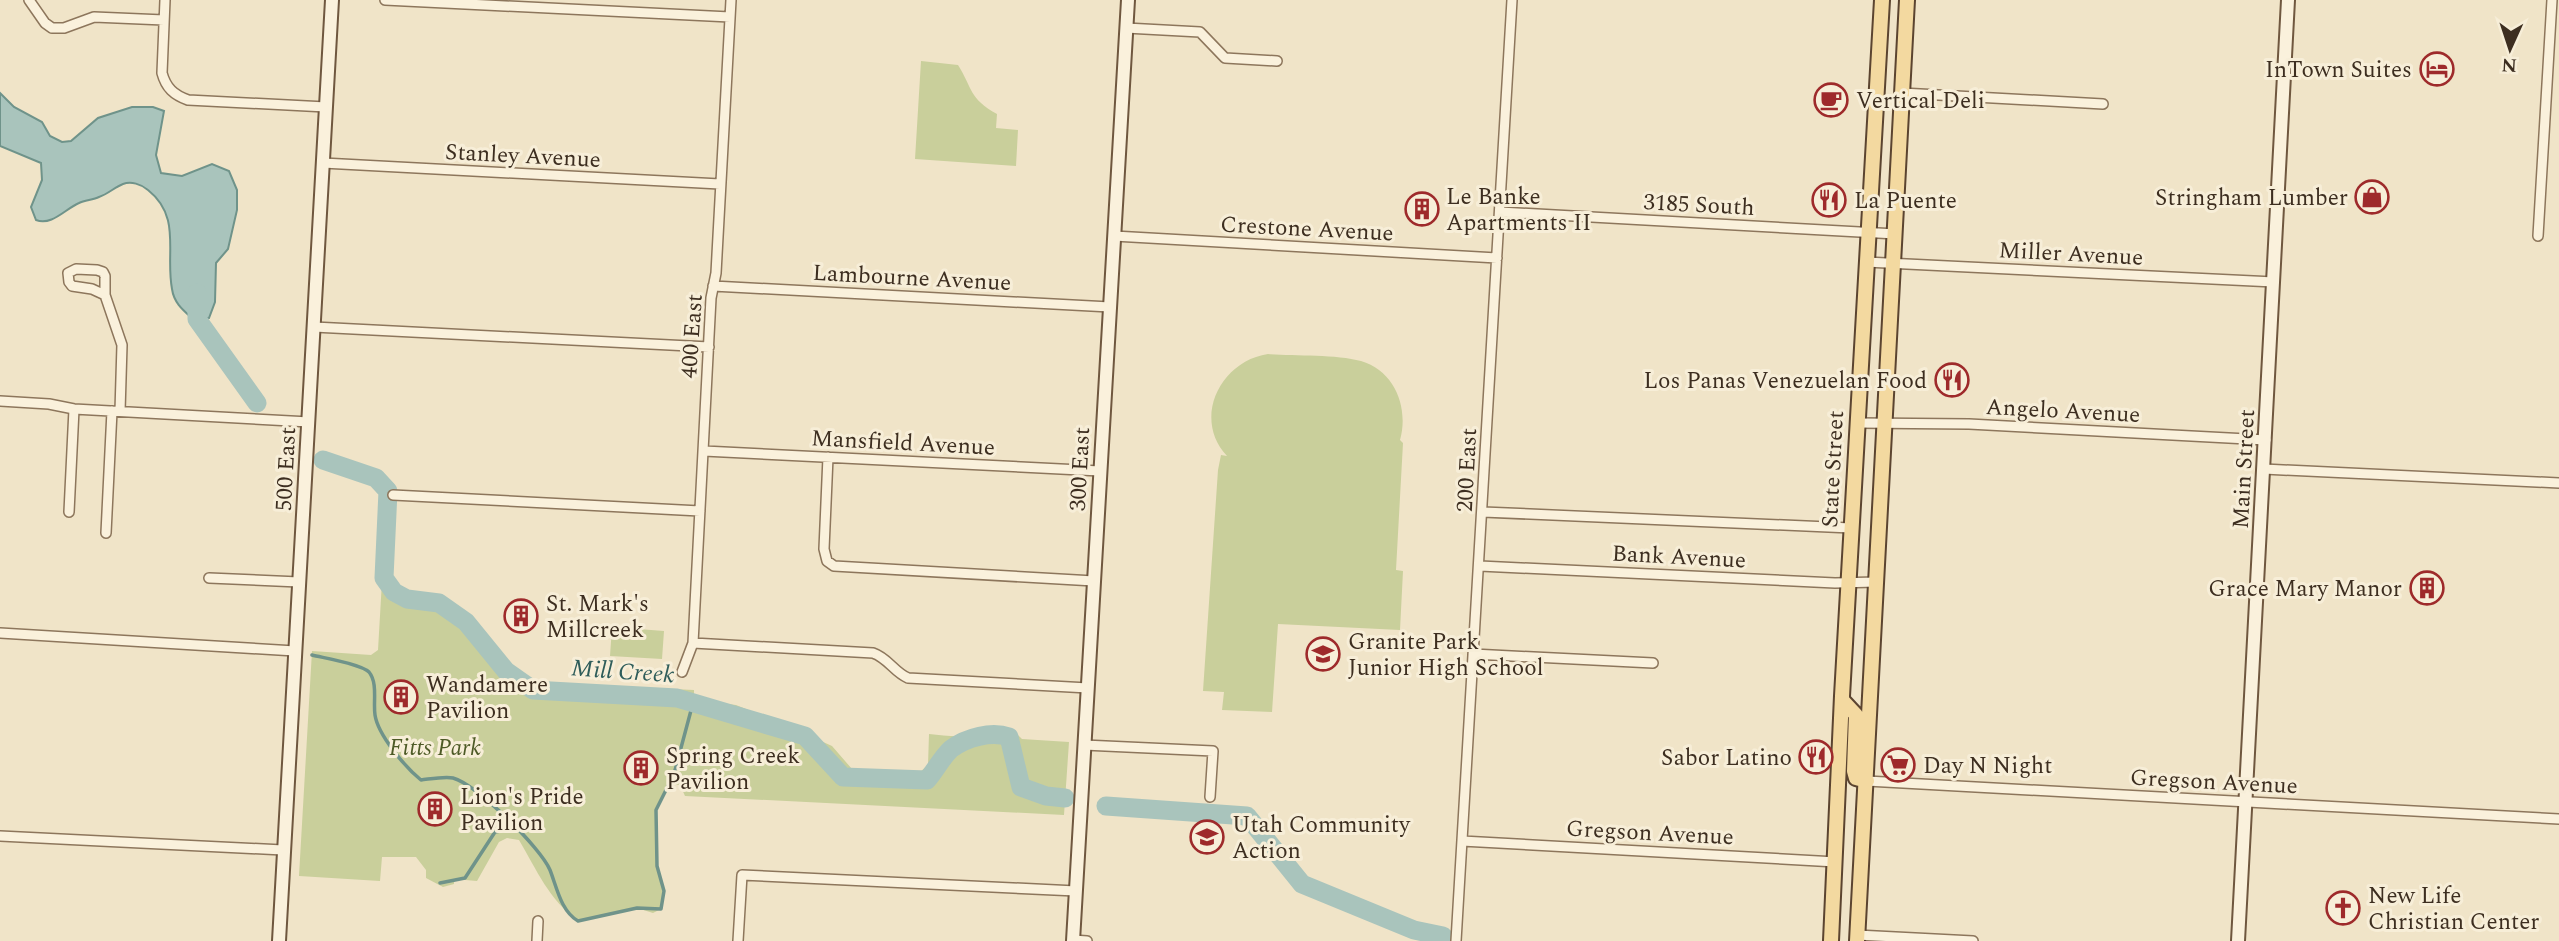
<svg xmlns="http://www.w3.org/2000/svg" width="2559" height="941" font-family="Spectral,serif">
	<rect width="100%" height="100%" fill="#f0e4c8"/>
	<!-- green -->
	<path fill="#c9cf9b" d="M921,61L958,65C972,87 969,99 997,114L996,128L1018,130L1016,166L915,159Z
		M1268,354C1294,356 1336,354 1361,361C1395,371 1409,408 1400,440L1403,443L1396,570L1403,571L1400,630L1278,624L1272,712L1222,710L1224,692L1203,691L1218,470L1221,455L1227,456C1192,419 1220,361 1268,354Z
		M382,581C399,598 424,591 444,602C478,621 498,655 528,679L541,683L694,690V700L736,705L786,725L801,726V732L832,746L852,769L919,773L928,765L929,734C941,735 953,737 964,736C989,735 1000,716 1022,739L1069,742L1064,815L685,796L680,785H670L656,810L657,866L664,891L661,909L653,913L637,908L578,921C548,898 538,872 519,840L507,838L499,842L477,881L454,879V884L443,887L426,878V870L416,857H382L380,881L299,876L312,651L371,655L378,650Z
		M612,627L664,631L662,659L610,656Z"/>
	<!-- water -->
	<path fill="#a9c4bc" stroke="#6f938a" stroke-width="2" d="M0,93L14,107L42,122L50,136L62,142L71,141L98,118L132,107H153L164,111L156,155L161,173L182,176L212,164L229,171L237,190V210L228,249L216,263L215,302L209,318L193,319C183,310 174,303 172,289C165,253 182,217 148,190C141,184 131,181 123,184C115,187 108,194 99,197C93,200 85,200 79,203C65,209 52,226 36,220L31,207L42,180L41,163L0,146Z"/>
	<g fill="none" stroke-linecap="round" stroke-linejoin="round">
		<!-- stream -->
		<path stroke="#6f938a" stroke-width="3.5" d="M312,655C324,658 361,664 369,672C378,683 373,702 375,715C378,735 405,767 421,780C430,779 445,776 453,778C477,785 541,848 550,870C557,888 561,911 578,921L637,908L661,909L664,891L657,866L656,810L674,774L693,703
			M440,883L465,878L495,832L516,828"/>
		<!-- river -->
		<path stroke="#a9c4bc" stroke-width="19" d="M197,293V319L257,403
			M323,460L376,478L388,491L384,578L394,592L407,599L439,603L466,622L506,671L533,690L677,698L805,736L843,777L927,780C935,771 942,757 951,749C967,737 992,731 1009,737L1021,787L1046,796L1065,798
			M1106,806L1247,816L1302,884L1414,930L1443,936"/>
		<defs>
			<path id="street" d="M29,0L45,23L52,28H64L94,17L164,20
				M165,0L162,73C166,88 174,95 188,100L326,107
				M385,0L730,17
				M1126,28L1200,32L1225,58L1277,61
				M1902,93L2103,104
				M323,163L720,184
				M1500,212L1896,234
				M1114,236L1497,258
				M2538,236L2552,0
				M1866,262L2274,282
				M713,286L1110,307
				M105,295L92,289L72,286L69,282L68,273L76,269L97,270L103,272L105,276V295L122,345L120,411
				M314,327L709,347
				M0,401L49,404L74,409L309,422
				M1858,423L1969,424L2266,440
				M704,451L1100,471
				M828,457L824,549L827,561L834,566L1094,581
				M2264,469L2559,483
				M393,495L700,511
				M69,512L74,409
				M1483,512L1851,528
				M106,533L112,411
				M1480,566L1835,583L1877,582
				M209,578L299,582
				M0,633L295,651
				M693,643L873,653C888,658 894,672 908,678L1088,688
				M1473,654L1653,663
				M682,672L693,643L711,298L716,273L731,0
				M1084,745L1213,751L1210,797
				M1867,781L2559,819
				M0,836L283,850
				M1462,841L1836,862
				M1857,935L1973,941
				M1073,940L1087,941
				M537,941L538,921
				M738,941L742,875L1076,891
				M1456,941L1512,0"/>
			<path id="secondary" d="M279,941L332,0
				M1073,941L1128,0
				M2238,941L2288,0"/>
			<path id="primary" d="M1842,700L1856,715L1854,771L1856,778L1867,781
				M1831,941L1842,696L1882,0
				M1857,941L1907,0"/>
		</defs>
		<!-- street casing -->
		<use href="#street" stroke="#8d765c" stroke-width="12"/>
		<!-- secondary casing -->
		<use href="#secondary" stroke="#6f573f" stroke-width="16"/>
		<!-- primary casing -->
		<use href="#primary" stroke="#5b4430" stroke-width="18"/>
		<!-- street -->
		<use href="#street" stroke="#faf1dc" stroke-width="9"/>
		<!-- secondary -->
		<use href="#secondary" stroke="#faf1dc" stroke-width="12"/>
		<!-- primary -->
		<use href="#primary" stroke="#f3d9a0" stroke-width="14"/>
	</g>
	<!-- icons -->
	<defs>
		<symbol id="hotel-ring" viewBox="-11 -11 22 22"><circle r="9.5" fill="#f7eed8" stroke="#9e2a2b" stroke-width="1.5"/><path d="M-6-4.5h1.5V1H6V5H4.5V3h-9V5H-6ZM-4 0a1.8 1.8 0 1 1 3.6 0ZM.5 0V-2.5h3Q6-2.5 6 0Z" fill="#9e2a2b"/></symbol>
		<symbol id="cafe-ring" viewBox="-11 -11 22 22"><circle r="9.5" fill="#f7eed8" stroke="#9e2a2b" stroke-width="1.5"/><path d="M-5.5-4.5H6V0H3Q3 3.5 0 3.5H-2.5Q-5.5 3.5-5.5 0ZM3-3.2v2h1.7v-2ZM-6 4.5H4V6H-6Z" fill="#9e2a2b"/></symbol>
		<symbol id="shop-ring" viewBox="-11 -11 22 22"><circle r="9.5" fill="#f7eed8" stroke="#9e2a2b" stroke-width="1.5"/><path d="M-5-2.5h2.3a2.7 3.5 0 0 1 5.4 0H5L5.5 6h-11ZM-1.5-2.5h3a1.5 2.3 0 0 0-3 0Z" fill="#9e2a2b"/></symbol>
		<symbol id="restaurant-ring" viewBox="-11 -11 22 22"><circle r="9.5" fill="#f7eed8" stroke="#9e2a2b" stroke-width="1.5"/><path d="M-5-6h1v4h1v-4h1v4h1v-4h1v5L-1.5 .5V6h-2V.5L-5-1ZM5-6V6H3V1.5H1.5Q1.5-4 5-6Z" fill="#9e2a2b"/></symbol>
		<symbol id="building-ring" viewBox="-11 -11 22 22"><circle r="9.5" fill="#f7eed8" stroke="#9e2a2b" stroke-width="1.5"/><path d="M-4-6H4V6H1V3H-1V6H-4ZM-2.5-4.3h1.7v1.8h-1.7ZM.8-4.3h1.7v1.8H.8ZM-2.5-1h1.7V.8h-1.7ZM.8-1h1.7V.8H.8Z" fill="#9e2a2b"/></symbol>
		<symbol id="school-ring" viewBox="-11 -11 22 22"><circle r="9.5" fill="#f7eed8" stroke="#9e2a2b" stroke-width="1.5"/><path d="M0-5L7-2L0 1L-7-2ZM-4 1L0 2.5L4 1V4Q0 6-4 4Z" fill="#9e2a2b"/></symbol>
		<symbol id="supermarket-ring" viewBox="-11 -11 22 22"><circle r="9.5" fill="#f7eed8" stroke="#9e2a2b" stroke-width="1.5"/><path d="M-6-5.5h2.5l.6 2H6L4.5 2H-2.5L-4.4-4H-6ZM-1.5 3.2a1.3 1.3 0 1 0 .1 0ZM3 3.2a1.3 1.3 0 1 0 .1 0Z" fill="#9e2a2b"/></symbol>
		<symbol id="church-ring" viewBox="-11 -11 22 22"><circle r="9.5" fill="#f7eed8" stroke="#9e2a2b" stroke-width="1.5"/><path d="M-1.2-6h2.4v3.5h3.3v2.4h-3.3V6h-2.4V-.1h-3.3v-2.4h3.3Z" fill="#9e2a2b"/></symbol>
	</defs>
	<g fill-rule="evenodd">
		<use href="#hotel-ring" x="2418" y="50" width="38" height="38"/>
		<use href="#cafe-ring" x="1812" y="81" width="38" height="38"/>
		<use href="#shop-ring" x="2353" y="178" width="38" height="38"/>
		<use href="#restaurant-ring" x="1810" y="181" width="38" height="38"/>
		<use href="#building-ring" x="1403" y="190" width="38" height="38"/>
		<use href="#restaurant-ring" x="1933" y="361" width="38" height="38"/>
		<use href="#building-ring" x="2408" y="569" width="38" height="38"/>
		<use href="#building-ring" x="502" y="597" width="38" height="38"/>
		<use href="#school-ring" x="1304" y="635" width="38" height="38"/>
		<use href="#building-ring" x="382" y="678" width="38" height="38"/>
		<use href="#restaurant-ring" x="1797" y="738" width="38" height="38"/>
		<use href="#supermarket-ring" x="1879" y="746" width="38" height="38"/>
		<use href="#building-ring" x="622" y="749" width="38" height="38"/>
		<use href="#building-ring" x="416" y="790" width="38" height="38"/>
		<use href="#school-ring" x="1188" y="818" width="38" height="38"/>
		<use href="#church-ring" x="2324" y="889" width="38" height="38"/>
	</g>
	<g text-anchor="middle" stroke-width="6" stroke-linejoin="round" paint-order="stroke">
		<!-- poi labels -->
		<g font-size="23" fill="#3d2e20" stroke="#f7eed8" text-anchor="start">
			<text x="2412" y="77" text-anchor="end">InTown Suites</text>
			<text x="1856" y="108">Vertical Deli</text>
			<text x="1446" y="204">Le Banke<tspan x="1446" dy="26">Apartments II</tspan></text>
			<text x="2348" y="205" text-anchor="end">Stringham Lumber</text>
			<text x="1854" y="208">La Puente</text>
			<text x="1927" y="388" text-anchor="end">Los Panas Venezuelan Food</text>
			<text x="2402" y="596" text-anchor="end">Grace Mary Manor</text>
			<text x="546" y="611">St. Mark's<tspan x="546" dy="26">Millcreek</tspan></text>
			<text x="1348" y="649">Granite Park<tspan x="1348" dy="26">Junior High School</tspan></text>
			<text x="426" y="692">Wandamere<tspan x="426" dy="26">Pavilion</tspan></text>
			<text x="666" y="763">Spring Creek<tspan x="666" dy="26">Pavilion</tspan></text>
			<text x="1792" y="765" text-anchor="end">Sabor Latino</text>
			<text x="1923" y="773">Day N Night</text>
			<text x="460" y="804">Lion's Pride<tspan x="460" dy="26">Pavilion</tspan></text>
			<text x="1232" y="832">Utah Community<tspan x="1232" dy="26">Action</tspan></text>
			<text x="2368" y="903">New Life<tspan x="2368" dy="26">Christian Center</tspan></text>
		</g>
		<!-- street labels -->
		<g font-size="23" fill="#3d2e20" stroke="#f7eed8">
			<text transform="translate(523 155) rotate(3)" y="8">Stanley Avenue</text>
			<text transform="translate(1699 204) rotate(3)" y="8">3185 South</text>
			<text transform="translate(1307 228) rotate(3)" y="8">Crestone Avenue</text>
			<text transform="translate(2071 253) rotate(3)" y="8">Miller Avenue</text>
			<text transform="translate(912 277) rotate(3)" y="8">Lambourne Avenue</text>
			<text transform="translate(691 336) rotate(-86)" y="8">400 East</text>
			<text transform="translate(2063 410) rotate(3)" y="8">Angelo Avenue</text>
			<text transform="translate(903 442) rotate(3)" y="8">Mansfield Avenue</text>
			<text transform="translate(285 469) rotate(-87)" y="8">500 East</text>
			<text transform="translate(1079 469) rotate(-87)" y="8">300 East</text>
			<text transform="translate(1832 469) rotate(-87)" y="8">State Street</text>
			<text transform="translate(2243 469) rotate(-87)" y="8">Main Street</text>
			<text transform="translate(1466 470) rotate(-87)" y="8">200 East</text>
			<text transform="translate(1679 556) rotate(3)" y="8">Bank Avenue</text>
			<text transform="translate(2214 781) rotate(3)" y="8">Gregson Avenue</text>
			<text transform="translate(1650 832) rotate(3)" y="8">Gregson Avenue</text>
		</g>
		<!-- park labels -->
		<g font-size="23" font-style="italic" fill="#4d5a26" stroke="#f7eed8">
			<text x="435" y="755">Fitts Park</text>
		</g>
		<!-- water labels -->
		<g font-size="24" font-style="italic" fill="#2f5d5a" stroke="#f7eed8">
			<text transform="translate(623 671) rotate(4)" y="8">Mill Creek</text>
		</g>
	</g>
	<!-- north arrow -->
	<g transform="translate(2510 49) rotate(183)" stroke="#f7eed8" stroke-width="5" paint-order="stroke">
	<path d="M0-5L12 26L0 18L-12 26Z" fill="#3d2e20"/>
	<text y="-10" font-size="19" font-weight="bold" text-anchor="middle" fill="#3d2e20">N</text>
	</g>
</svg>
